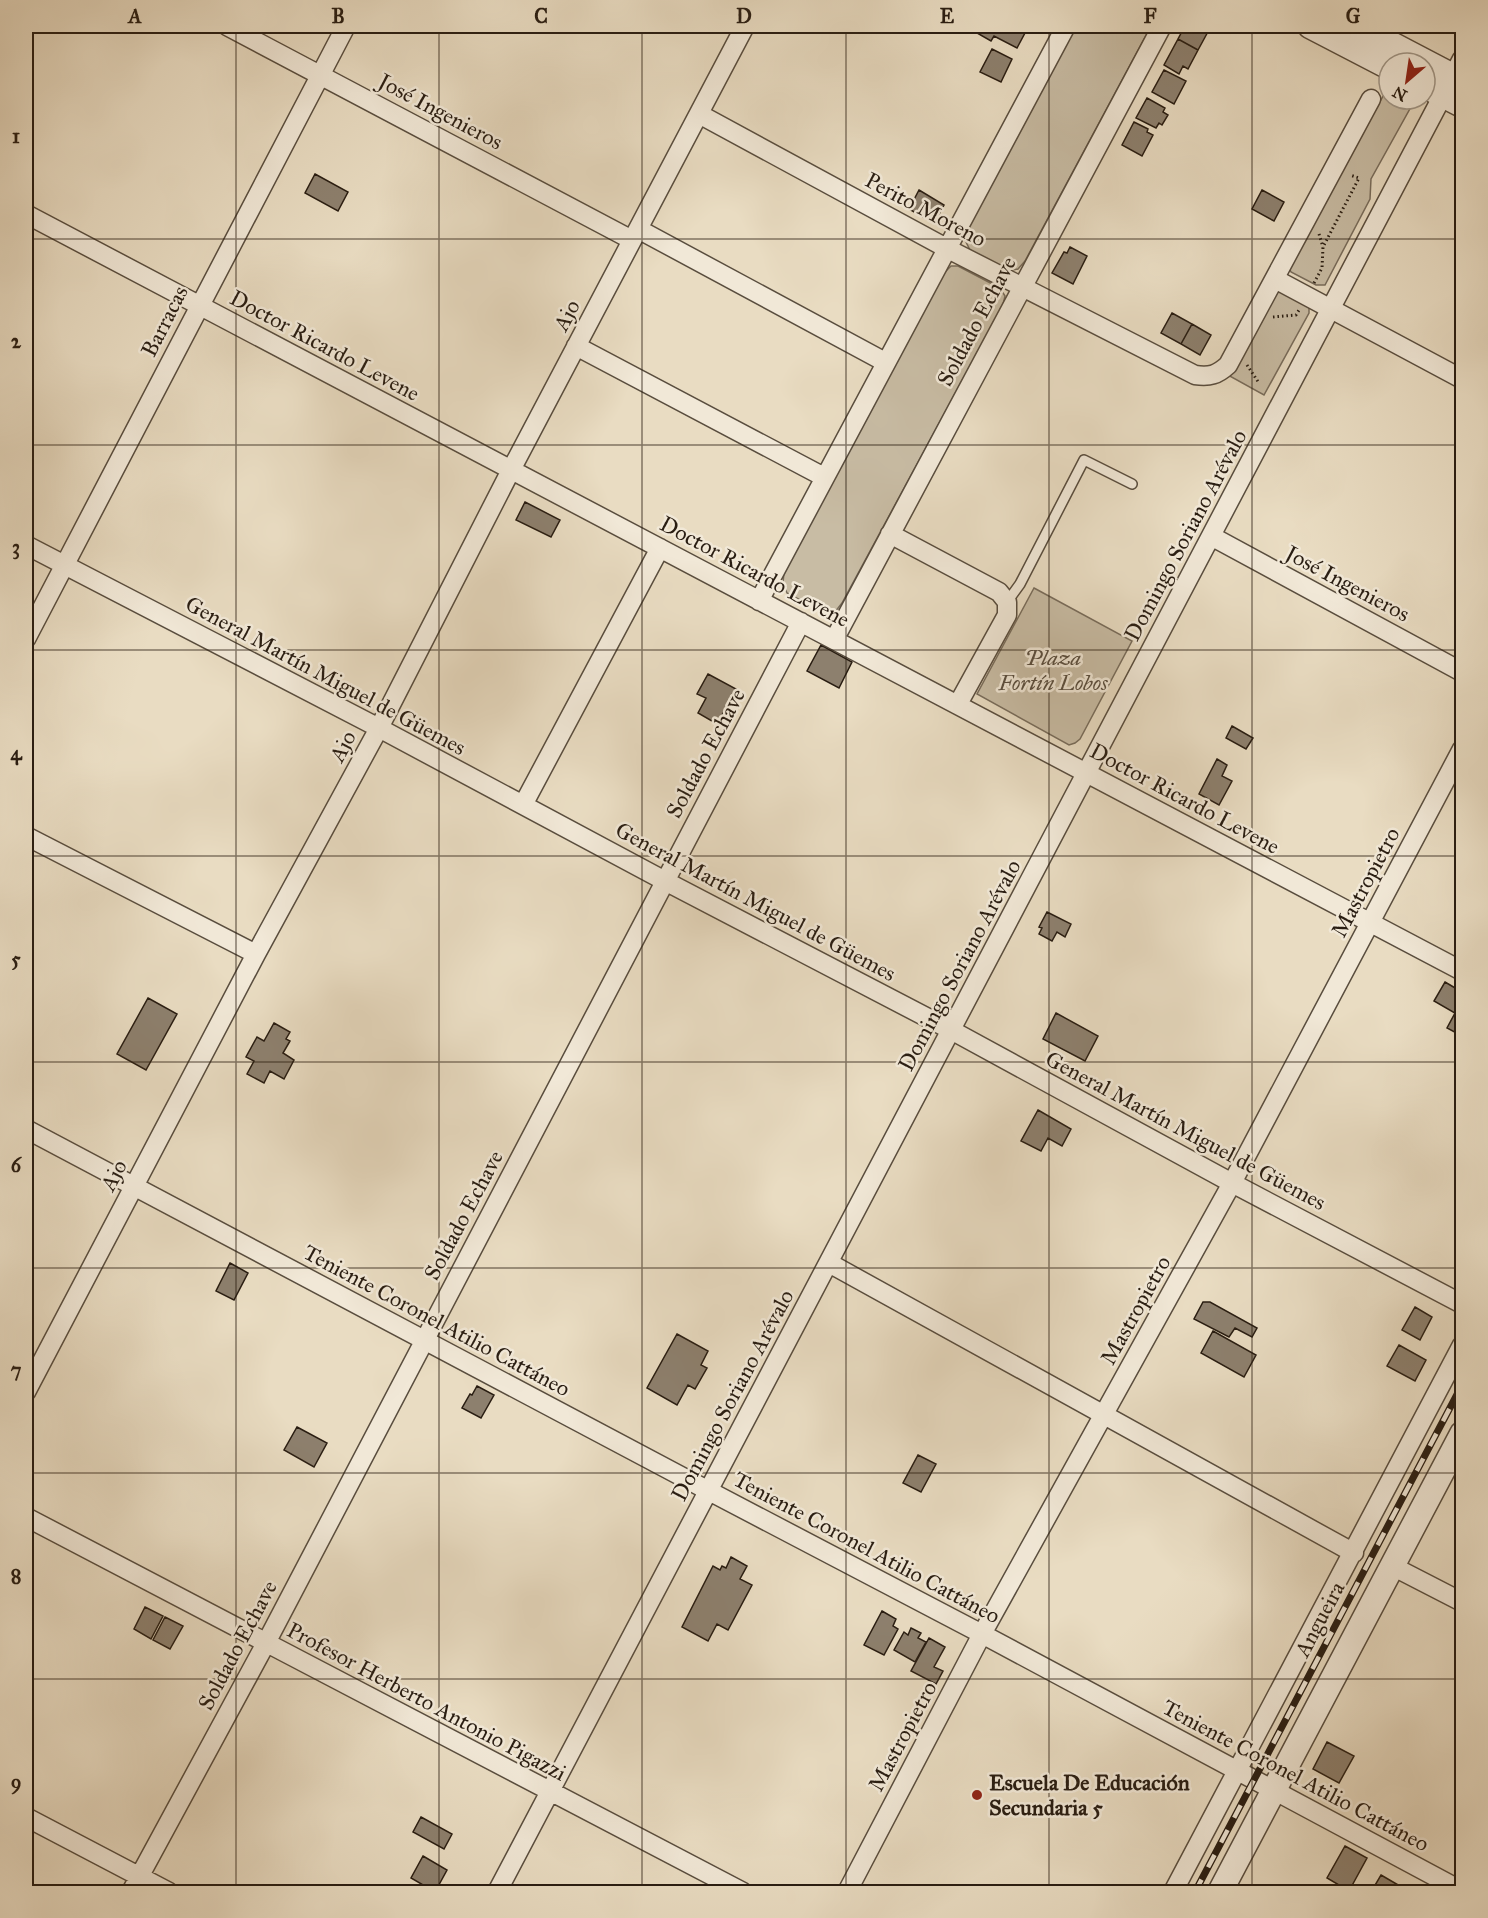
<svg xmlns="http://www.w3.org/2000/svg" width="1488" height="1918" font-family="'IM FELL Great Primer',serif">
	<rect width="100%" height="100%" fill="#e9dcc2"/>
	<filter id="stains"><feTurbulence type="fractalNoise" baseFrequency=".00333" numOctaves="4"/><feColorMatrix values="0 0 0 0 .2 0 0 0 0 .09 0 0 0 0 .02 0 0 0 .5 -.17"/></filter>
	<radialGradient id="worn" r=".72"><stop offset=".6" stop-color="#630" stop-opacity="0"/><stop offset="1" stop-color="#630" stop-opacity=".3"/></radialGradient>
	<!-- green -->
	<path fill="#c8bca4" stroke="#786c5b" stroke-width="1.5" d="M1075,26H1151L1025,261L1018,269L1007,271L970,250L965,240L966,230Z
		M1386,91L1389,93V99H1400L1412,105L1371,179L1370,199L1325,285H1316L1291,272L1288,265Z
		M951,266H958L1000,288L1005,296L1003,305L842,603L835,612L825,613L787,593L783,583L784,572L944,273Z
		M1281,289L1309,304V313L1264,395L1226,374L1271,292Z
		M1034,588L1132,641L1080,739L1075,743L1069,745L977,694Z"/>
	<!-- building -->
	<path fill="#8d806e" stroke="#291d12" stroke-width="1.5" d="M981,26H1016L1026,31L1017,48L994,36L991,41L977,33Z
		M1185,26H1204L1210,28L1198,50L1178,39Z
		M1178,39L1198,50L1188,69L1183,66L1179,74L1164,65Z
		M992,49L1012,59L1001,82L980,72Z
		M1164,70L1186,81L1174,104L1152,92Z
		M1147,98L1165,108L1163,112L1168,115L1162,125L1159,123L1156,128L1136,118Z
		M1134,122L1148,129L1147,132L1153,135L1142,156L1122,145Z
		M315,174L348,192L338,211L305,193Z
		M919,190L944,205L938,216L926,219L909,209Z
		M1262,190L1284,202L1274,221L1252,209Z
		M1070,247L1087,256L1073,284L1052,273L1064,252L1067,253Z
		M1172,313L1192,324L1181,344L1161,333Z
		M1192,324L1211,335L1200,355L1181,344Z
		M525,502L560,520L551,537L516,520Z
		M821,645L852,662L839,688L807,671Z
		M708,674L736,689L717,724L698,713L706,698L697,694Z
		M1232,726L1253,738L1246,749L1226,738Z
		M1217,759L1227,765L1222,776L1232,781L1219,805L1199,794Z
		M1047,912L1071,924L1065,937L1057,932L1052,941L1039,934L1042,928L1039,927Z
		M1445,982L1462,992V1036L1447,1028L1455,1013L1434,1001Z
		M148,998L177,1014L146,1070L117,1054Z
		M1056,1013L1098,1036L1085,1061L1043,1039Z
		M274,1023L290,1032L286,1039L290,1041L283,1053L294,1060L284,1079L270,1071L264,1083L247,1074L254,1061L246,1057L257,1037L264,1041Z
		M1038,1110L1071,1129L1062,1146L1048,1138L1041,1151L1021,1141Z
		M230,1263L248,1273L234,1300L216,1291Z
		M1203,1302H1210L1257,1328L1252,1337L1235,1328L1229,1337L1194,1319Z
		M1415,1307L1432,1317L1420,1340L1402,1330Z
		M1213,1331L1256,1355L1244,1377L1201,1353Z
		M677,1334L708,1351L701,1365L707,1368L695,1389L688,1385L677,1405L647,1388Z
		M1399,1345L1426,1360L1415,1381L1387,1366Z
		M477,1386L494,1395L481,1418L462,1408L470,1394L472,1395Z
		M297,1427L327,1443L314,1467L284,1450Z
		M918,1455L936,1464L921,1492L903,1483Z
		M731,1557L747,1566L740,1579L752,1585L728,1630L717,1624L708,1641L682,1627L713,1566L720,1570L722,1566L726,1568Z
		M145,1607L163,1616L151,1639L134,1629Z
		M882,1611L896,1619L893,1626L898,1629L884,1655L864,1645Z
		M165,1617L183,1626L170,1649L153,1640Z
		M911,1628L921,1633L918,1638L926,1642L915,1662L894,1650L904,1632L908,1635Z
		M929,1638L945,1647L934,1667L943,1671L936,1684L911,1671Z
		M1327,1742L1354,1756L1339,1783L1313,1769Z
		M421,1817L452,1834L444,1849L413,1832Z
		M1345,1846L1367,1858L1349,1891L1327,1878Z
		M423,1856L447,1870L435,1892L411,1878Z
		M1381,1875L1400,1886L1396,1892H1371Z"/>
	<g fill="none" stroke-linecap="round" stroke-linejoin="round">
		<defs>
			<path id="service" d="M1007,602L1020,584L1084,460L1132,484"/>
			<path id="minor" d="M227,26L632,240
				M699,114L948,249L1195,375C1210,377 1217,375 1228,365L1371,99
				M26,214L1462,971
				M638,229L885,362
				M1275,279L1462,379
				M576,346L824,477
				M890,534L999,592L1007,602V615L958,704
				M1211,536L1462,672
				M26,545L379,728L665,881L951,1030L1232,1183L1462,1304
				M759,601L1066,26
				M26,639L346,26
				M834,640L1162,26
				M523,805L660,548
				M26,836L256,954
				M26,1129L709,1491L982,1634L1462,1891
				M829,1263L1354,1553
				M26,1392L256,954L379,728L511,470L745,26
				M26,1517L743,1892
				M1392,1566L1462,1602
				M26,1817L169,1892
				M131,1892L266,1643L801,622
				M497,1892L1462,59
				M847,1892L982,1634L1232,1183L1462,749
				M1173,1892L1462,1345"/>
			<path id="tertiary" d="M1310,26L1389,67
				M1357,26L1462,81
				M1425,86L1462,105
				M1220,1892L1462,1434"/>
		</defs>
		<!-- service casing -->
		<use href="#service" stroke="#594d3e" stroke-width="12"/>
		<!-- minor casing -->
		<use href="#minor" stroke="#594d3e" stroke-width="21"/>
		<!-- tertiary casing -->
		<use href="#tertiary" stroke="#594d3e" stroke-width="27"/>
		<!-- path -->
		<path stroke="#291d12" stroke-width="3" stroke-dasharray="1.5 3" stroke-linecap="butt" d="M1319,234L1323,247
			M1314,283L1322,268L1323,247L1359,178L1350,175
			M1273,317L1296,315L1299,310
			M1247,365L1259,383"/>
		<!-- service -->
		<use href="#service" stroke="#f1e8d7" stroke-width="9"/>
		<!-- minor -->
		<use href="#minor" stroke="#f1e8d7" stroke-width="18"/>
		<!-- tertiary -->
		<use href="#tertiary" stroke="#f1e8d7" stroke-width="24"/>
		<defs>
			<path id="rail" d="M1195,1892L1462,1385"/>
		</defs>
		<!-- rail casing -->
		<use href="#rail" stroke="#291d12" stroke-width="7"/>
		<!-- rail -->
		<use href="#rail" stroke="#f1e8d7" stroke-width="4.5" stroke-dasharray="14" stroke-linecap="butt"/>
	</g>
	<!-- grid -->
	<path fill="none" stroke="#291d12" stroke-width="1.5" stroke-opacity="0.55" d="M236,26V1892M439,26V1892M642,26V1892M846,26V1892M1049,26V1892M1252,26V1892M26,239H1462M26,445H1462M26,650H1462M26,856H1462M26,1062H1462M26,1268H1462M26,1473H1462M26,1679H1462"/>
	<!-- markers -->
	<circle fill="#8f2418" stroke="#f1e8d7" stroke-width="2" cx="977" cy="1795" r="6"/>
	<g text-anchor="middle" stroke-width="5" stroke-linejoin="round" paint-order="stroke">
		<!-- street labels -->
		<g font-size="22" fill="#291d12" stroke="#f1e8d7">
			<text transform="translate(441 111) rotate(28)" y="8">José Ingenieros</text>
			<text transform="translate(926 209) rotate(28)" y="8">Perito Moreno</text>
			<text transform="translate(566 315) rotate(-62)" y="8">Ajo</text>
			<text transform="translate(164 321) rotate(-63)" y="8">Barracas</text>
			<text transform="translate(976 321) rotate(-62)" y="8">Soldado Echave</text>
			<text transform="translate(325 345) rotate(28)" y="8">Doctor Ricardo Levene</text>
			<text transform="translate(1185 535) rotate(-62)" y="8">Domingo Soriano Arévalo</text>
			<text transform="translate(755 571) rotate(28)" y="8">Doctor Ricardo Levene</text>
			<text transform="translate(1348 583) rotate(28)" y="8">José Ingenieros</text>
			<text transform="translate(326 675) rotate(28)" y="8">General Martín Miguel de Güemes</text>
			<text transform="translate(342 746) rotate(-62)" y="8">Ajo</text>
			<text transform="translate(705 753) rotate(-62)" y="8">Soldado Echave</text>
			<text transform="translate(1185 798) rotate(28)" y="8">Doctor Ricardo Levene</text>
			<text transform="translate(1365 882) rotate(-62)" y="8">Mastropietro</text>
			<text transform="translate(756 901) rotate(28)" y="8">General Martín Miguel de Güemes</text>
			<text transform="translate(959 965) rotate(-62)" y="8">Domingo Soriano Arévalo</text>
			<text transform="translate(1186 1130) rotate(28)" y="8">General Martín Miguel de Güemes</text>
			<text transform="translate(113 1175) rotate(-62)" y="8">Ajo</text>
			<text transform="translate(463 1215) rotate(-62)" y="8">Soldado Echave</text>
			<text transform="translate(1135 1310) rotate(-61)" y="8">Mastropietro</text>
			<text transform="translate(437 1320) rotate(28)" y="8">Teniente Coronel Atilio Cattáneo</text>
			<text transform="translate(732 1395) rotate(-62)" y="8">Domingo Soriano Arévalo</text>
			<text transform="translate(867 1547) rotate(28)" y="8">Teniente Coronel Atilio Cattáneo</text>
			<text transform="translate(1319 1619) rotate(-62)" y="8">Angueira</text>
			<text transform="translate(237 1645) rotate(-62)" y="8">Soldado Echave</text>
			<text transform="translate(427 1701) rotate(28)" y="8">Profesor Herberto Antonio Pigazzi</text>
			<text transform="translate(902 1736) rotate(-62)" y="8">Mastropietro</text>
			<text transform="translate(1296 1775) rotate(28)" y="8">Teniente Coronel Atilio Cattáneo</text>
		</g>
		<!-- park labels -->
		<g font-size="22" font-style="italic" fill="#594d3e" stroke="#f1e8d7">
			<text x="1053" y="665">Plaza<tspan x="1053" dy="25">Fortín Lobos</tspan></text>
		</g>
		<!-- poi labels -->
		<g font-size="22" font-weight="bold" fill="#291d12" stroke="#f1e8d7" text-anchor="start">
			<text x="989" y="1790">Escuela De Educación<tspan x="989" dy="25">Secundaria 5</tspan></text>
		</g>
	</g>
	<!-- margin -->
	<rect width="1488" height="1918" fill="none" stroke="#e9dcc2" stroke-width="66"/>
	<!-- north arrow -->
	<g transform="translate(1407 81) rotate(209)"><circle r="28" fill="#f1e8d7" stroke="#a19788" stroke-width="1.5"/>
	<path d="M0-4.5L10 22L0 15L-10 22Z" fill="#8f2418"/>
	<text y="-9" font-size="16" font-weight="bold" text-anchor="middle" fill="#291d12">N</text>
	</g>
	<rect x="33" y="33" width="1422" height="1852" fill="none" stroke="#291d12" stroke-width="2"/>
	<g font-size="20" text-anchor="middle" font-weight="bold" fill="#291d12">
		<text x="135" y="23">A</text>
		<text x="338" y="23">B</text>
		<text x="541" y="23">C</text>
		<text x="744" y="23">D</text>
		<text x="947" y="23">E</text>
		<text x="1150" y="23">F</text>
		<text x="1353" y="23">G</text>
		<text x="16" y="143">1</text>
		<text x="16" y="348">2</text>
		<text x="16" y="554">3</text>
		<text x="16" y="760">4</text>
		<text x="16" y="966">5</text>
		<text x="16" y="1172">6</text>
		<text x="16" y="1377">7</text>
		<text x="16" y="1583">8</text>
		<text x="16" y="1789">9</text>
	</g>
	<rect width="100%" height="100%" filter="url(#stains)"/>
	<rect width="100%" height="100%" fill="url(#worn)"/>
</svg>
